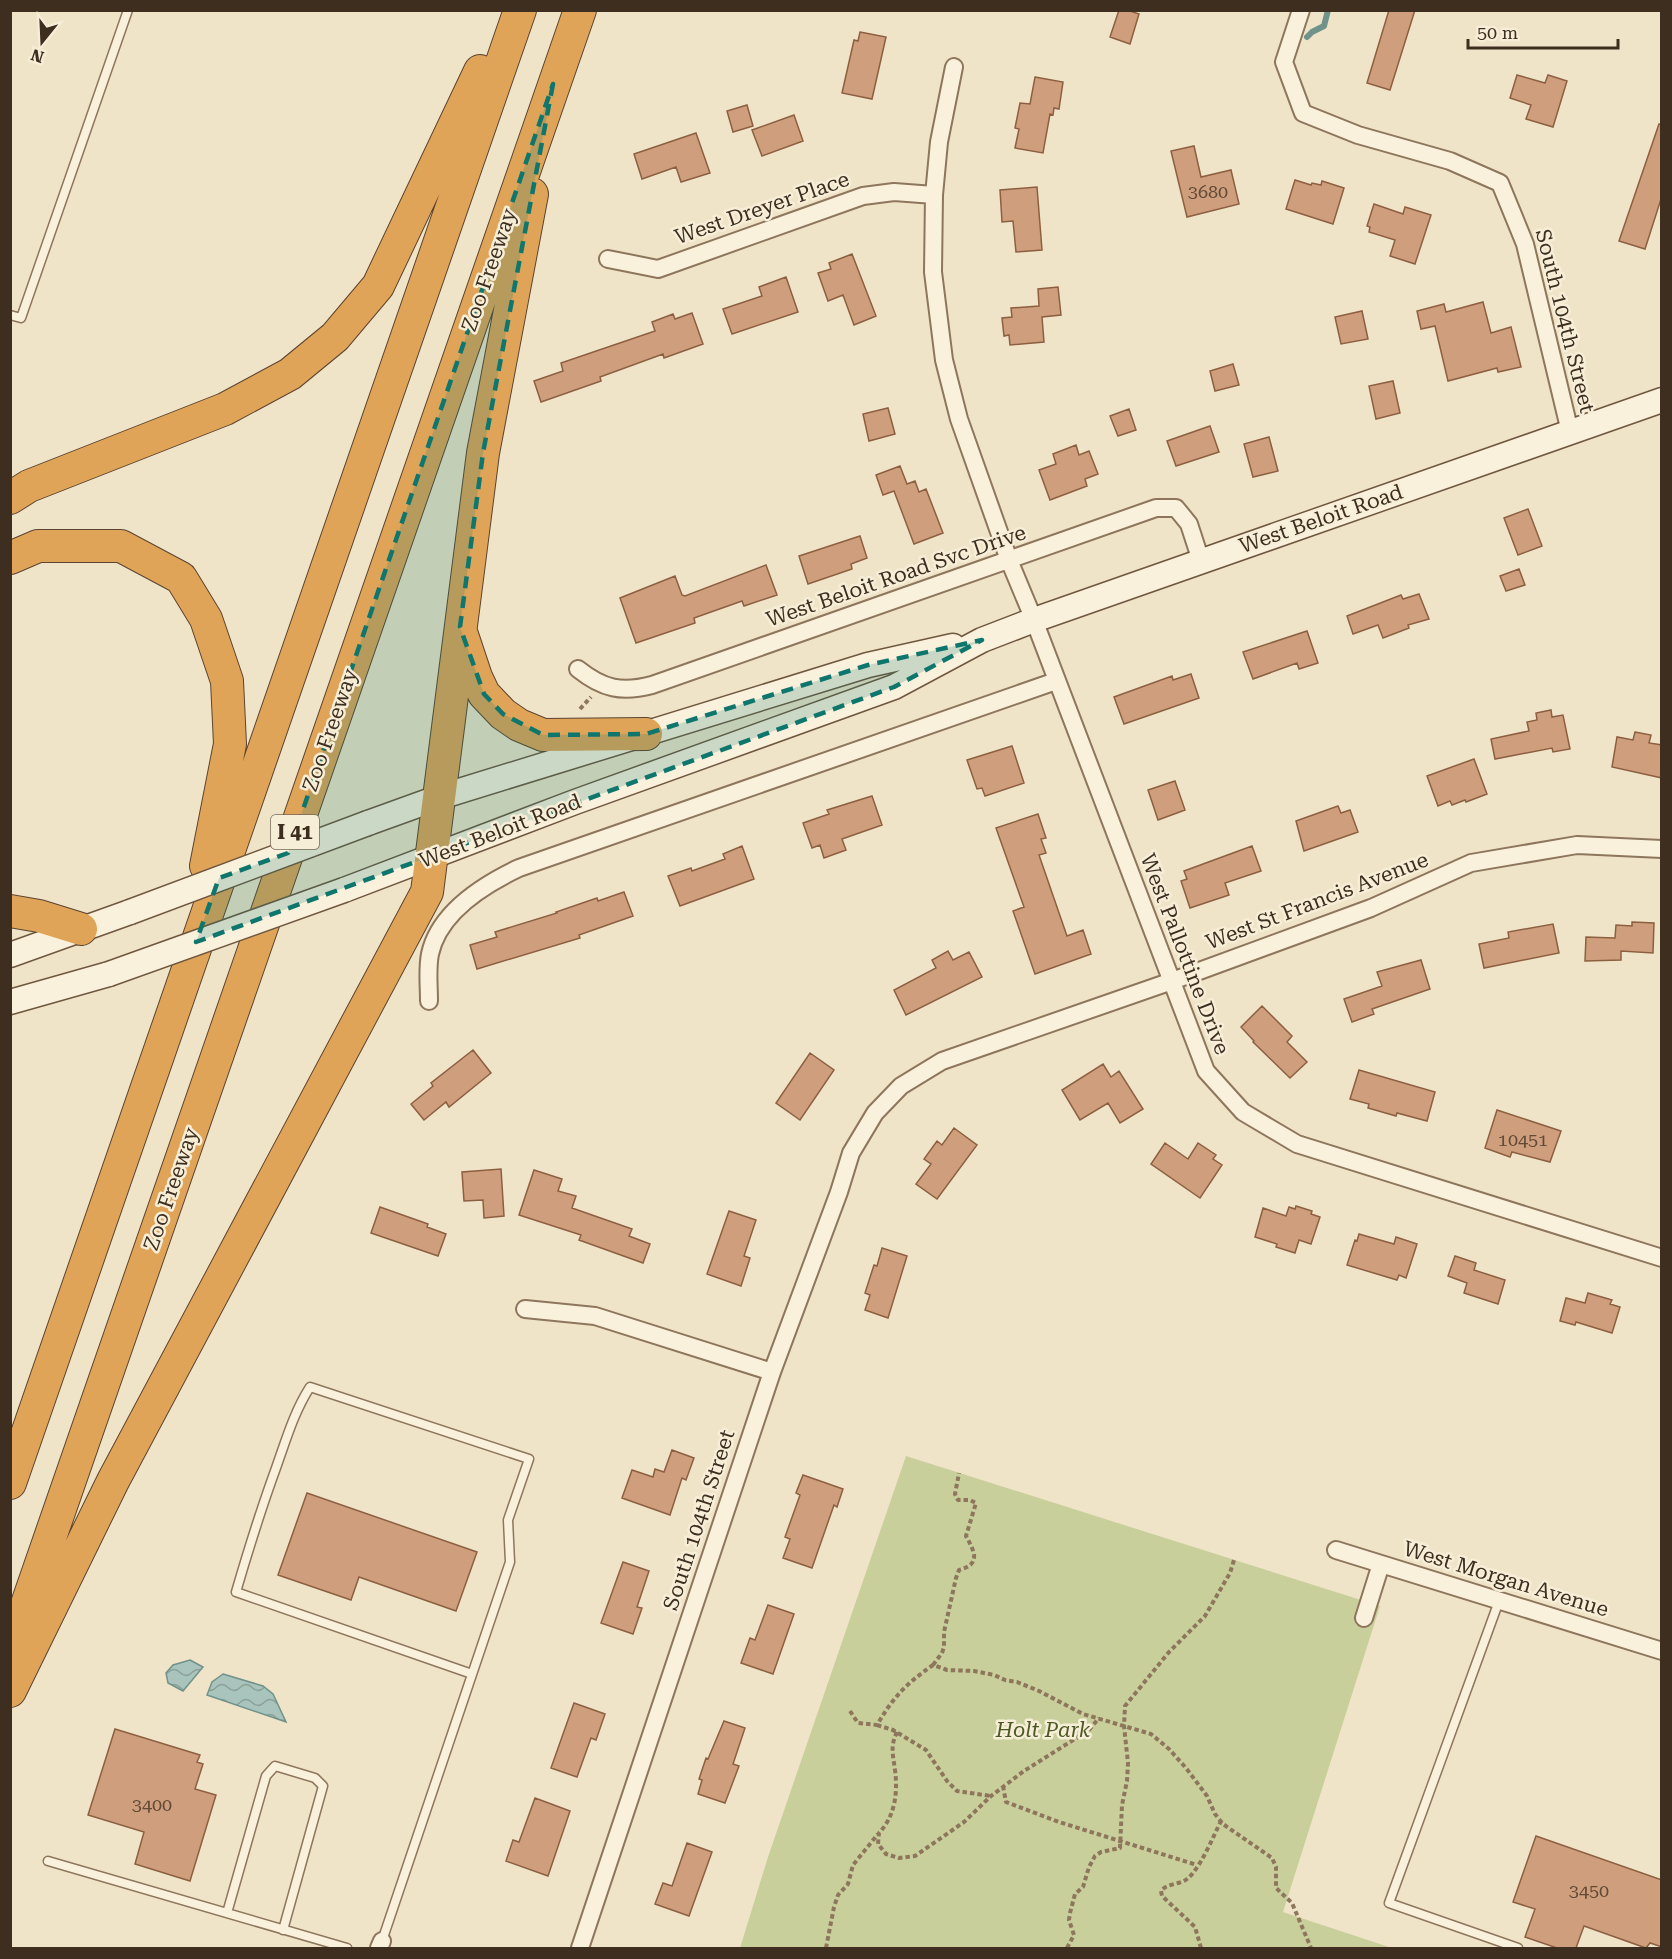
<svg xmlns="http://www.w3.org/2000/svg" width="1672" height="1959" font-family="'Roboto Serif',serif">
	<defs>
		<pattern id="water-waves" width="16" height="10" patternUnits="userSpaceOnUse" patternTransform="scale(1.5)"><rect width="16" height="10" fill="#a9c4bc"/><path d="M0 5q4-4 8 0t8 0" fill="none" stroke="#8ba098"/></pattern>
	</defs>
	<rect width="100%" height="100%" fill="#f0e4c8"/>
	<!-- green -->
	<path fill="#c9cf9b" d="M906,1456L1380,1606L1283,1912L1392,1948H740L768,1857Z"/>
	<!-- water -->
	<path fill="url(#water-waves)" stroke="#6f938a" stroke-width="1.5" d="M190,1660L203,1667L183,1691L168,1683L166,1673L173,1665Z
		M223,1674L263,1686L273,1694L286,1722L207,1695L212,1682Z"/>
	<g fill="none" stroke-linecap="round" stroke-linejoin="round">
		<!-- stream -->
		<path stroke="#6f938a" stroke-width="6" d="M1307,37L1312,32L1324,26L1328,10"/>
	</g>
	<!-- building -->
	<path fill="#cf9f7d" stroke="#8d5f41" stroke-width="1.5" d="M1119,10H1127L1139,14L1130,44L1110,37Z
		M1389,10H1415L1390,90L1367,83Z
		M860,32L886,37L872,99L842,93L854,40L858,41Z
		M1517,75L1545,83L1548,75L1567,81L1553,127L1526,119L1531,105L1510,98Z
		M1035,77L1063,82L1059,109L1054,108L1053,115L1050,114L1043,153L1015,148L1019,129L1015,128L1020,103L1030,104Z
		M747,105L753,126L733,132L727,111Z
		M794,115L803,141L762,156L752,130Z
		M1659,124L1662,125V196L1645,249L1619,241Z
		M696,133L710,173L681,182L676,167L642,179L634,154Z
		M1194,146L1201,177L1231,170L1239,204L1187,217L1171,151Z
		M1295,180L1311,185L1312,183L1321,185L1322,181L1344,188L1333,224L1286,209Z
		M1037,187L1042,250L1016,252L1013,221L1002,222L1000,190Z
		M1374,204L1403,214L1405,207L1431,215L1415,264L1390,256L1395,240L1369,232L1370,227L1367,226Z
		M852,254L876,316L854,325L843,295L828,301L818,273L831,269L829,263Z
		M786,277L798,312L732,334L723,309L762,296L759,287Z
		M1058,287L1061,315L1042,317L1044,342L1010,345L1009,335L1004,336L1002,318L1012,317L1011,308L1039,306L1038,289Z
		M1483,302L1491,333L1511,327L1521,367L1498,372L1497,368L1448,381L1435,326L1421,329L1417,311L1444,304L1446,312Z
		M1362,311L1368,339L1341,344L1335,317Z
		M692,313L703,344L664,358L663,354L600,377L601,381L541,402L534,381L563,371L561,363L655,331L652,322L673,314L675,319Z
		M1233,364L1239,385L1215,391L1210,371Z
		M1393,381L1400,413L1376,419L1369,386Z
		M888,408L895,434L869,441L863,414Z
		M1129,409L1136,430L1118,436L1110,416Z
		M1210,426L1219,452L1176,466L1167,441Z
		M1269,437L1278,471L1253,477L1244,444Z
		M1076,445L1079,455L1089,451L1098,474L1085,479L1087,486L1050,500L1039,470L1056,464L1053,454Z
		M900,466L907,484L915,481L919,492L926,489L943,533L914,544L894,491L883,495L876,475Z
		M1528,509L1542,546L1518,555L1504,518Z
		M860,536L867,558L851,564L852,569L808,584L799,556Z
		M766,565L777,595L744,606L742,601L694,618L695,623L636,643L620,598L675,576L682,595L685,596Z
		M1519,569L1525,585L1506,591L1500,576Z
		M1419,594L1429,619L1408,625L1409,628L1383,638L1378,625L1353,634L1347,616L1401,595L1403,599Z
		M1307,631L1318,663L1299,669L1297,663L1253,679L1243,652Z
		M1191,674L1199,698L1124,724L1114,697L1172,676L1173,680Z
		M1551,710L1552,717L1563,715L1570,749L1553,752L1552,748L1495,759L1491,739L1529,731L1527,722L1537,720L1536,713Z
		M1635,732L1651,735L1649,743L1662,745V778L1612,767L1617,737L1633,740Z
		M1012,746L1024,783L985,796L982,788L977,789L967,760Z
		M1474,759L1487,794L1466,802L1465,800L1452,805L1450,801L1438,806L1427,776Z
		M1175,781L1185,810L1158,820L1148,790Z
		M872,796L882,825L842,839L846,850L824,858L820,845L812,848L803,823L829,814L827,810Z
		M1338,806L1341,813L1350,810L1358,832L1304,851L1296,821Z
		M1038,814L1046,838L1041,839L1046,853L1039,855L1067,936L1083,930L1091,954L1035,974L1013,911L1024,907L996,828Z
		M742,846L754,879L680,906L668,876L691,868L692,871L725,859L723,854Z
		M1252,846L1261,871L1225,883L1229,895L1190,908L1181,881L1187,879L1184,871Z
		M624,892L633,916L579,935L580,938L477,969L470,945L497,937L495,932L557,913L556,912L597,898L598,901Z
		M1632,922L1654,923L1653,953L1621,951V960L1585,961L1586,937L1615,938L1616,925L1632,926Z
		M1553,924L1559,953L1484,968L1479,944L1509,938L1508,932Z
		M948,951L953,960L969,952L982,977L906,1015L894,990L936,968L932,960Z
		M1421,960L1430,989L1372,1009L1374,1014L1352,1022L1344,999L1382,986L1377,972Z
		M1262,1006L1292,1036L1287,1042L1307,1062L1290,1078L1253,1042L1254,1041L1241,1027Z
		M473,1050L491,1073L449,1107L446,1102L424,1120L411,1104L433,1086L431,1083Z
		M810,1053L834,1070L800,1120L776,1103Z
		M1103,1064L1111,1077L1119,1071L1143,1109L1120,1123L1108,1103L1080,1120L1062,1090Z
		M1359,1070L1435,1092L1427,1121L1397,1113L1396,1116L1368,1108L1369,1104L1350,1099Z
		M1497,1110L1561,1131L1550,1162L1512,1152L1510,1157L1485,1148Z
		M954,1128L977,1145L937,1199L916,1184L931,1164L924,1159L937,1141L942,1145Z
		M1165,1143L1188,1159L1198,1143L1216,1155L1213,1159L1222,1165L1200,1198L1151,1164Z
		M501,1169L504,1216L484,1218L483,1200L464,1201L462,1172Z
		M534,1170L562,1179L558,1191L576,1196L572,1208L632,1229L629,1236L650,1244L643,1263L579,1240L581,1235L519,1215Z
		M1296,1206L1312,1211L1311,1214L1320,1217L1311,1244L1299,1240L1295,1253L1276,1247L1277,1244L1255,1237L1263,1208L1286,1216L1289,1207L1295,1209Z
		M380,1207L428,1224L427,1227L446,1234L438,1256L371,1233Z
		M729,1211L756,1220L744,1256L750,1258L741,1286L707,1274Z
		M1359,1234L1394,1244L1396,1237L1417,1244L1406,1278L1399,1275L1397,1280L1347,1265L1355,1240L1357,1241Z
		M882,1248L907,1256L888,1318L865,1310L870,1295L865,1293L874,1265L877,1266Z
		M1455,1256L1476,1263L1474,1270L1505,1280L1498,1304L1464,1293L1467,1283L1448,1276Z
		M1588,1293L1612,1300L1610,1304L1620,1307L1612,1333L1576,1322L1575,1325L1560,1321L1566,1298L1585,1303Z
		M672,1450L694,1458L686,1480L682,1478L670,1515L622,1498L632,1470L653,1477L655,1469L664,1472Z
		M803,1475L843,1489L837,1507L834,1505L812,1568L783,1558L790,1539L785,1537L800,1495L796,1493Z
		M307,1493L477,1552L456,1611L359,1577L351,1600L278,1575Z
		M623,1562L649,1571L637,1607L642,1608L633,1634L601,1623Z
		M768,1605L794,1614L773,1674L741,1663L750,1638L755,1640Z
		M574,1703L605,1714L596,1740L591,1738L577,1777L551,1768Z
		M724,1721L745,1728L733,1764L739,1766L725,1803L698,1794L702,1780L699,1779L706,1758L708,1759Z
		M115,1729L200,1755L197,1762L203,1764L195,1789L216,1795L190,1881L135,1864L144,1832L88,1815Z
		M535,1798L570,1811L548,1876L506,1861L513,1840L519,1842Z
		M1536,1836L1662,1880V1947L1650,1943L1646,1948L1584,1926L1576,1948H1557L1525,1937L1535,1909L1513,1902Z
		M687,1843L712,1852L689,1916L655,1904L663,1883L672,1886Z"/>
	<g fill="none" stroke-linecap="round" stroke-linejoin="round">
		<defs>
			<path id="lane" d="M10,315L21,318L128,10
				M1499,1601L1389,1903L1518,1948
				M48,1861L347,1948
				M227,1913L266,1776L275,1766L315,1778L323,1786L283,1930
				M382,1941L510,1562L508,1520L529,1459L310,1387C294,1412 286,1440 276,1468C261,1509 248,1551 236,1592L472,1674"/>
			<path id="street" d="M1301,10L1284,62L1303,113L1358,135L1450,161L1500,183L1525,244L1570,432
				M954,67L939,142L934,195L933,272L944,360L959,419L1009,560L1034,620L1206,1071L1243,1112L1297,1144L1662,1258
				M608,259L658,269L863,196L894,192L934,195
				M578,669C603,689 622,693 652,685L1156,508H1176L1189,524L1201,561
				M429,1001C429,985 427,969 430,954C439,912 483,885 519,868L1056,681
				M525,1309L595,1316L772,1372
				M1336,1550L1662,1651
				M1364,1618L1381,1564
				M379,1948L382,1941
				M580,1948L772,1372L839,1192L851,1153L875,1113L901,1086L942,1061L1172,981L1371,908L1471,863L1577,845L1662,849"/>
			<path id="secondary" d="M368,823L440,797L868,665L953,646
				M344,890L575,802L894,687L982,640L1034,620L1662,400
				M10,955L130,912
				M10,1002L109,974"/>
			<path id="highway" d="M10,498L29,486L225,409L290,374L335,337L378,286L480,71
				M10,558L38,546H121L181,578L206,619L227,681L230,744L206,866
				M462,635L476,677L484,694L503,714L519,725L543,735L646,734
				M10,911L39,916L81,929
				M10,1483L520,10
				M10,1653L580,10
				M10,1691L113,1481L427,892L483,453L532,194"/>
		</defs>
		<!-- lane casing -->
		<use href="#lane" stroke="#8d765c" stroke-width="11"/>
		<!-- street casing -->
		<use href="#street" stroke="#8d765c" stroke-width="20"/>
		<!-- secondary casing -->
		<use href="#secondary" stroke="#6f573f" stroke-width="27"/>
		<!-- highway casing -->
		<use href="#highway" stroke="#5b4430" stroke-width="34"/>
		<!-- path -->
		<path stroke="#8d765c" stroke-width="4" stroke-dasharray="4.5 3" stroke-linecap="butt" d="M580,709L591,697
			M933,1665L942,1653L944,1647V1632L956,1578L959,1570C982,1564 974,1551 966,1536L976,1503L970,1500H958L955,1494L959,1473
			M850,1711L858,1723L877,1725C894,1696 906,1684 933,1665L947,1670L974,1671L994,1675L1005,1680L1017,1682L1039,1691L1083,1714L1151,1734L1169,1749L1186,1768L1207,1796L1215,1814L1223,1824L1272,1858L1276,1867V1888L1292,1903L1311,1948
			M877,1725L893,1730L926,1750L947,1781L957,1791L991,1796
			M897,1732C890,1746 893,1755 895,1770C898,1793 895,1816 879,1833L878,1844L886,1854L899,1858L915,1856L964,1822L991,1796L1024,1771L1089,1730L1099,1718
			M1003,1786L1006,1802L1059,1822L1197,1865
			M826,1948L834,1907L838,1895L848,1884L853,1865L878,1834
			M1067,1948L1074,1935L1069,1920L1070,1913L1075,1894L1083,1887L1089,1867L1095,1856L1101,1852L1120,1848L1122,1805L1127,1781L1128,1763L1124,1726L1125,1706L1169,1652L1205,1616L1230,1573L1234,1560
			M1201,1948L1195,1927L1162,1896L1161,1891C1167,1883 1179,1885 1187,1879C1200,1869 1213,1837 1221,1821"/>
		<!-- lane -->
		<use href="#lane" stroke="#faf1dc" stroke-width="8"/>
		<!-- street -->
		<use href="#street" stroke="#faf1dc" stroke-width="16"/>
		<!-- secondary -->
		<use href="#secondary" stroke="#faf1dc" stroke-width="24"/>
		<!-- highway -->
		<use href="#highway" stroke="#e0a458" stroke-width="32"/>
		<defs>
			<path id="secondary-bridge" d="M130,912L368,823
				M109,974L344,890"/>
		</defs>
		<!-- secondary-bridge casing -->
		<use href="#secondary-bridge" stroke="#6f573f" stroke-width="27" stroke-linecap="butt"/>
		<!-- secondary-bridge -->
		<use href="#secondary-bridge" stroke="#faf1dc" stroke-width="24"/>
	</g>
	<!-- marked area -->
	<path fill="#0f766e" fill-opacity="0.2" stroke="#0f766e" stroke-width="4.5" stroke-dasharray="12 8" stroke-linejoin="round" d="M553,84L483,453L460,627L484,694L503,714L543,735L646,734L868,665L982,640L894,687L196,942L219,878L288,853Z"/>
	<g text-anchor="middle" stroke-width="5" stroke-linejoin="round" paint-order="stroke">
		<!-- number labels -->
		<g font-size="18" fill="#624a37">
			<text x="1208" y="198">3680</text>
			<text x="1523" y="1146">10451</text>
			<text x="152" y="1811">3400</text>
			<text x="1589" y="1897">3450</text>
		</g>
		<!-- shield labels -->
		<rect fill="#f7eed8" stroke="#756857" stroke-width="1.5" x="271" y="815" width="48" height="34" rx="4.5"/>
		<g font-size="20" font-weight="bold" fill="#3d2e20">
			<text x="295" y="839">I 41</text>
		</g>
		<!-- street labels -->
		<g font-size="21" fill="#3d2e20" stroke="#f7eed8">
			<text transform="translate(762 208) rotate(-19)" y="7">West Dreyer Place</text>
			<text transform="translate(489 270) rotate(-71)" y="7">Zoo Freeway</text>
			<text transform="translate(1565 321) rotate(76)" y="7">South 104th Street</text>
			<text transform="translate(1321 519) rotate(-19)" y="7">West Beloit Road</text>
			<text transform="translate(896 576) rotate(-19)" y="7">West Beloit Road Svc Drive</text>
			<text transform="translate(330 730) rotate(-71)" y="7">Zoo Freeway</text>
			<text transform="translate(500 831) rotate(-21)" y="7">West Beloit Road</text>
			<text transform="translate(1317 901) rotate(-21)" y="7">West St Francis Avenue</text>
			<text transform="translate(1185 954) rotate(69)" y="7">West Pallottine Drive</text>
			<text transform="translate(171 1189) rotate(-71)" y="7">Zoo Freeway</text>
			<text transform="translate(699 1520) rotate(-72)" y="7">South 104th Street</text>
			<text transform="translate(1506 1579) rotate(17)" y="7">West Morgan Avenue</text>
		</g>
		<!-- park labels -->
		<g font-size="21" font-style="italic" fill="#4d5a26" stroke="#f7eed8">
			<text x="1043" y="1737">Holt Park</text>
		</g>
	</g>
	<!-- border -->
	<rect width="1672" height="1959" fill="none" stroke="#3d2e20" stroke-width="24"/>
	<!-- north arrow -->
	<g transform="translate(42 42) rotate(198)" stroke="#f7eed8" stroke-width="4.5" paint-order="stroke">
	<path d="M0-4.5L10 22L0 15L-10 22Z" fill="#3d2e20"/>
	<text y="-9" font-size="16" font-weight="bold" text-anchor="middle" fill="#3d2e20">N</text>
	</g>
	<!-- scale -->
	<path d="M1468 39v9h150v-9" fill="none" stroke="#3d2e20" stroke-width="3"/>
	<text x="1477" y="39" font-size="18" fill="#3d2e20" stroke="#f7eed8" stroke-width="4.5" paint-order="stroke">50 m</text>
</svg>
